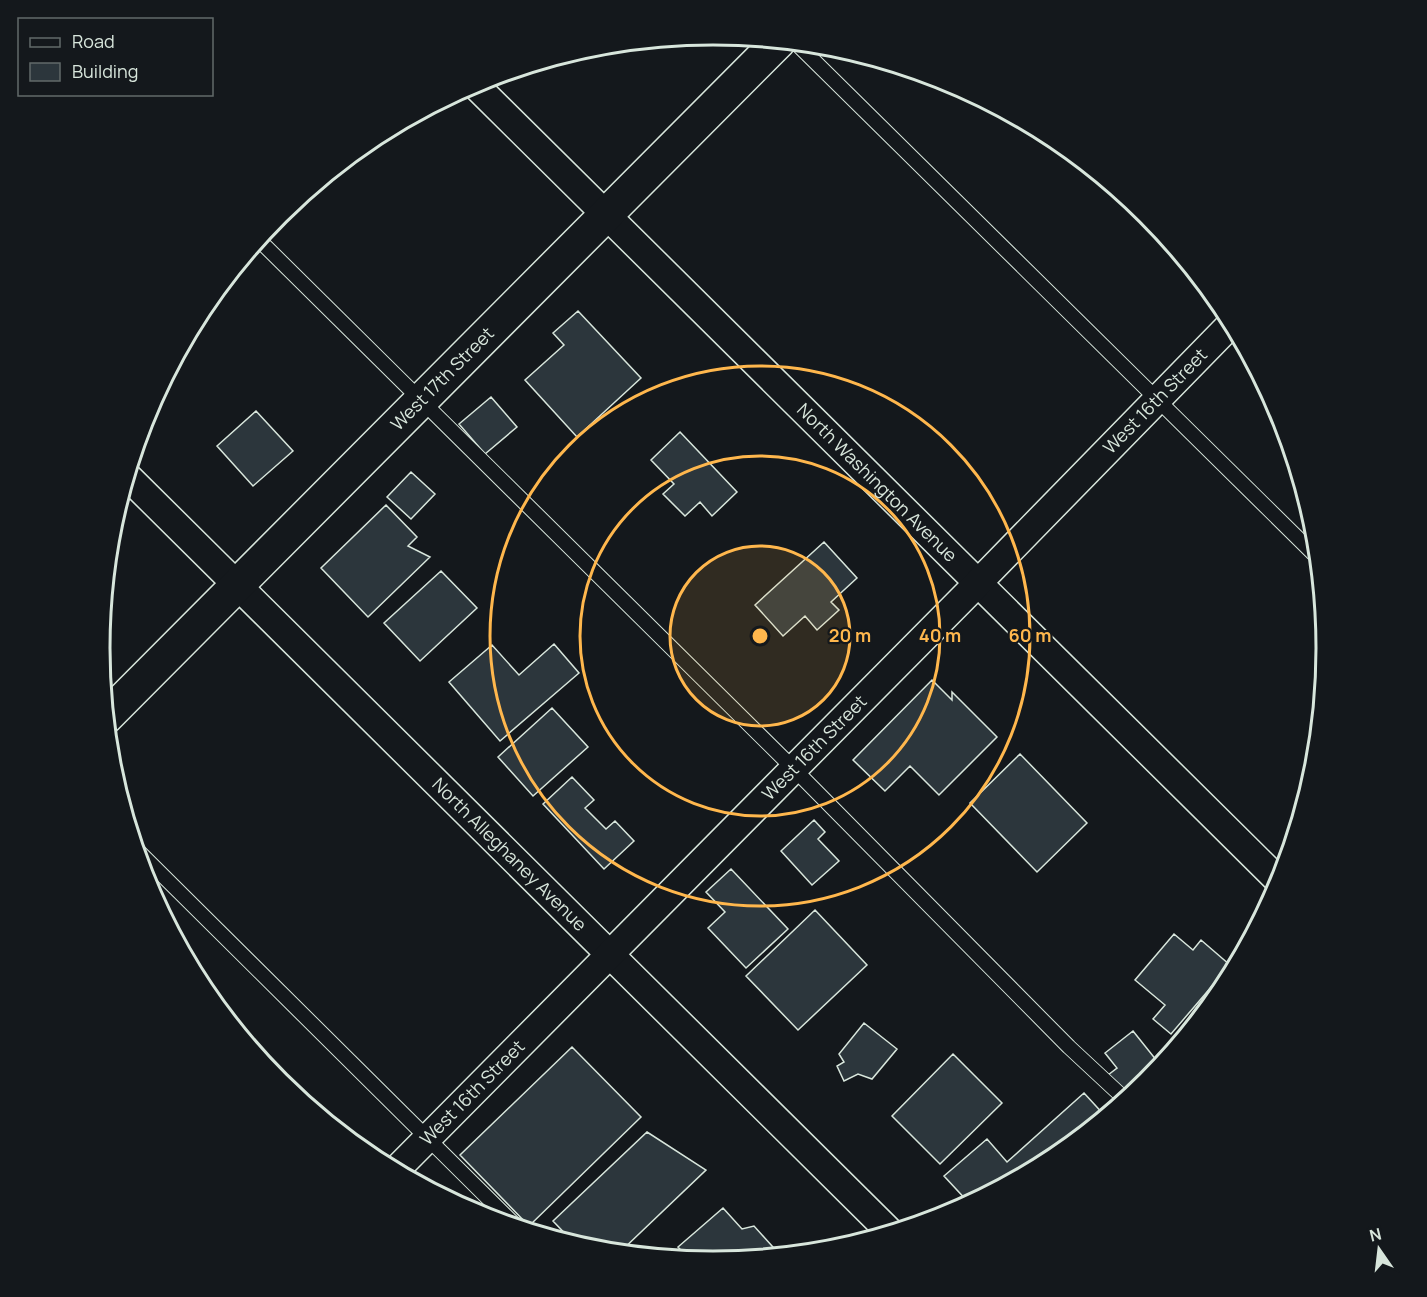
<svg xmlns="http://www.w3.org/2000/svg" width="1427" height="1297" font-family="Manrope,sans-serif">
	<rect width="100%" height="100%" fill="#14181c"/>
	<!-- building -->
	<path fill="#2c363c" stroke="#d8e6dc" stroke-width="1.5" d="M578,311L641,378L577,437L525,380L564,345L553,333Z
		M491,397L517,427L485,454L459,424Z
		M256,411L293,451L253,486L217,446Z
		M680,432L737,492L712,516L700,502L685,516L663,494L674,484L651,460Z
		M411,472L435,494L411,519L387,497Z
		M386,505L417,537L408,546L430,557L368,617L321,568Z
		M824,542L857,578L831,602L839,610L817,630L805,616L783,636L755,605Z
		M441,571L477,608L420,661L384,623Z
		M554,644L579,673L500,741L449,682L492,645L519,675Z
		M932,680L952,700V692L997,737L939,795L910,766L885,791L853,760Z
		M552,708L588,747L533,796L498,757Z
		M1020,754L1087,823L1037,872L970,803Z
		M572,777L594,800L585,808L606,829L615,821L634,841L604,869L543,804Z
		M814,820L825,832L818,839L839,861L812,885L781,851Z
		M731,869L788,929L746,968L708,928L725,912L706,892Z
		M815,910L867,965L798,1030L746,976Z
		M1174,934L1193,950L1201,940L1230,965L1171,1034L1153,1019L1165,1005L1135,980Z
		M864,1023L897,1049L872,1079L858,1074L844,1081L837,1066L844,1062L839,1054Z
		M1133,1031L1161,1066L1147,1083L1128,1099L1108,1075L1117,1068L1105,1053Z
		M572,1047L641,1117L529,1226L460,1155Z
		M953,1054L1002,1103L940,1164L892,1116Z
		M1084,1093L1106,1117L1054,1159L970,1204L944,1176L987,1139L1007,1162Z
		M647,1132L706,1170L619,1253L593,1251L576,1245L553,1221Z
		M723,1208L742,1229L754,1226L781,1256L733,1261L726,1252L714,1262L690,1260L678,1247Z"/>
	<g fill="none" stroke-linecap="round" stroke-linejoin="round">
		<defs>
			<path id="lane" d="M796,43L1319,559
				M259,240L794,769L1069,1047L1126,1100
				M136,849L517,1227"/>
			<g id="street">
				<path id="s1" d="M474,84L1281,883"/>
				<path id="s2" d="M127,476L891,1233"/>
				<path id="s3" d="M395,1171L978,583L1232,323"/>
			</g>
			<g id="secondary">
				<path id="s4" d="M106,717L779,41"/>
			</g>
		</defs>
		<!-- lane casing -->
		<use href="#lane" stroke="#d8e6dc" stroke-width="16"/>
		<!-- street casing -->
		<use href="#street" stroke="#d8e6dc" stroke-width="30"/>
		<!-- secondary casing -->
		<use href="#secondary" stroke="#d8e6dc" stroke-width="36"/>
		<!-- lane -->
		<use href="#lane" stroke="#14181c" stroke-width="14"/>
		<!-- street -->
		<use href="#street" stroke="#14181c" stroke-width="27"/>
		<!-- secondary -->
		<use href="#secondary" stroke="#14181c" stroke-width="33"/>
	</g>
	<!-- distance rings -->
	<circle cx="760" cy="636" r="90" fill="#ffb74d" fill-opacity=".12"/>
	<g fill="none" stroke="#ffb74d" stroke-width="3">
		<circle cx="760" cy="636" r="90"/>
		<circle cx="760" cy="636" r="180"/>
		<circle cx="760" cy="636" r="270"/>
	</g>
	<g text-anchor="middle" stroke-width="4.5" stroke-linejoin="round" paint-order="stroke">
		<!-- street labels -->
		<g font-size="18" fill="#d8e6dc" stroke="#14181c">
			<text dy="6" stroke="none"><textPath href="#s4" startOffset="477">West 17th Street</textPath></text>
			<text dy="6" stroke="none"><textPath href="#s3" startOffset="1082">West 16th Street</textPath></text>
			<text dy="6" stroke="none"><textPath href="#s1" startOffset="567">North Washington Avenue</textPath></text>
			<text dy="6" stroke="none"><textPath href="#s3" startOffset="596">West 16th Street</textPath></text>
			<text dy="6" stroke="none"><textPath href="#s2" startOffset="538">North Alleghaney Avenue</textPath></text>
			<text dy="6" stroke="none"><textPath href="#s3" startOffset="110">West 16th Street</textPath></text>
		</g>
	</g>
	<!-- crop -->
	<path d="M0 0H1427V1297H0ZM110 648a603 603 0 1 1 1206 0a603 603 0 1 1-1206 0Z" fill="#14181c" fill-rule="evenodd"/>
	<path fill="none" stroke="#d8e6dc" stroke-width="3" d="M110 648a603 603 0 1 1 1206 0a603 603 0 1 1-1206 0Z"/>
	<circle cx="760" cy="636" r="9" fill="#ffb74d" stroke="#14181c" stroke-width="3"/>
	<g font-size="18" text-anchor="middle" font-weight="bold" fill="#ffb74d" stroke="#14181c" stroke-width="4.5" stroke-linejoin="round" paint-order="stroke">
		<text x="850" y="642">20 m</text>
		<text x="940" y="642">40 m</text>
		<text x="1030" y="642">60 m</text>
	</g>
	<!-- legend -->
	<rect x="18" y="18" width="195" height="78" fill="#14181c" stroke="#626a69" stroke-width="1.5"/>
	<rect x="30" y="38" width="30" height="9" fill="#14181c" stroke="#626a69" stroke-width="1.5"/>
	<text x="72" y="48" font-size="18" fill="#d8e6dc">Road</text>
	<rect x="30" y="63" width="30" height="18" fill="#2c363c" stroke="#626a69" stroke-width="1.5"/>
	<text x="72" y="78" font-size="18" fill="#d8e6dc">Building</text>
	<!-- north arrow -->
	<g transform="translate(1379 1249) rotate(346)" stroke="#14181c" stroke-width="4.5" paint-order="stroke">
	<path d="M0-4.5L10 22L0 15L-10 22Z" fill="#d8e6dc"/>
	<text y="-9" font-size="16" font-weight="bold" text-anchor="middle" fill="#d8e6dc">N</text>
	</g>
</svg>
